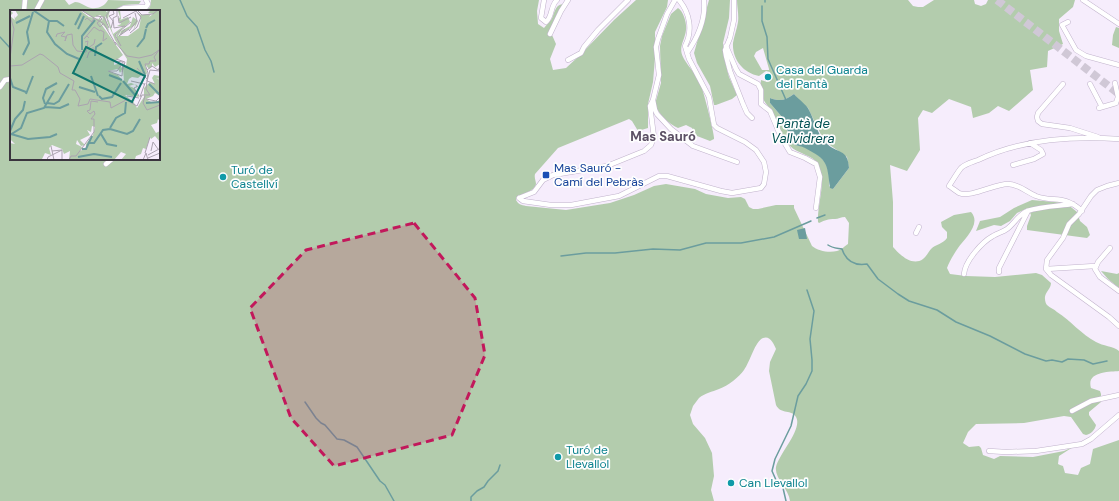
<svg xmlns="http://www.w3.org/2000/svg" width="1119" height="501" font-family="'DM Sans',sans-serif">
	<rect width="100%" height="100%" fill="#f6edfc"/>
	<!-- green -->
	<path fill="#b3ccad" fill-rule="evenodd" d="M0,0H65L69,5C71,4 73,3 75,2C81,2 86,7 91,8C98,9 105,6 108,0L141,1L139,4L124,5L112,11H11V159H159V11H141H145L150,7L151,0H539L537,11L538,24L544,28C546,25 549,23 551,20C555,14 554,5 563,4L549,35H552L556,44L550,59L553,70L566,68L579,56L614,20L636,0H668L667,7L655,32V58L653,82L648,104V128L638,131L632,121L629,119L558,148L535,174C534,178 536,181 536,184C534,192 523,193 517,197L516,200C518,204 521,205 526,206L566,210L591,206L610,203L634,195L654,186L666,184L695,189L706,194L728,198L741,197L745,199L749,207L753,209H758L776,205H794V208L812,246C818,251 829,253 837,251C841,250 845,246 848,244L849,223L845,217C841,217 838,219 835,219C827,219 826,220 819,223L818,222C817,203 827,182 818,164C813,155 798,154 790,146C781,138 780,124 773,114C770,107 764,103 762,96C761,91 760,85 761,80L767,82L770,81L771,76L770,72L766,71L759,76C743,73 732,59 733,43C734,36 737,29 738,22C739,15 737,7 737,0H908L913,6L918,7H923L934,0H974L975,4L981,6L986,4L988,0H1075L1073,7L1059,19V31L1063,44L1048,51L1047,67L1030,70L1033,90L1009,111L998,106L989,113L973,118L971,107L949,99L932,113L923,110L918,118L920,150L907,171L890,165L893,202V247C899,254 912,267 923,259C927,256 928,252 931,249C936,244 943,244 947,238V232L942,227L941,222L954,215L971,212C982,224 964,239 958,248C954,254 949,262 947,268L950,274L966,276L995,277L1036,273L1042,275L1051,283C1051,289 1044,293 1045,299C1045,301 1046,304 1047,305C1050,308 1054,309 1057,312C1071,321 1081,334 1096,342C1103,346 1113,346 1119,351V371C1110,372 1086,371 1091,388L1100,391L1101,394V402L1089,412V415L1096,425C1095,430 1091,434 1086,435L1083,434L1071,417L1064,416L1024,423L976,424L968,432L963,443L969,447L979,446L981,448L983,455L994,459L1000,456L1033,457L1064,451L1073,447L1059,456L1058,464L1060,465L1063,466L1065,473L1078,475L1081,468L1090,464L1093,449L1119,440V501H790C789,489 774,478 776,467C779,454 803,429 796,417C792,409 781,415 776,405L769,371L770,362L776,349C774,344 770,335 763,338C755,341 750,362 744,370C739,377 728,386 719,389C712,392 705,393 699,398L693,406L690,415L693,424L705,438L712,453L714,476L711,490L714,501H0ZM763,48L769,69V70H762L754,56L756,52ZM794,94L800,102L808,108L824,141L847,157L849,168L833,189L829,186C831,165 823,155 804,147C799,145 795,146 792,143L782,117L770,103V98C780,102 786,100 794,94Z
		M709,0H730L729,18L723,43L725,61L729,77L737,95L732,99L716,105H714L710,86L697,63L694,53Z
		M678,8C684,12 687,24 686,30C685,40 678,47 683,57C687,65 694,72 699,80C702,85 715,135 714,139L710,141L697,136L692,128L686,125L678,128C669,124 658,114 655,104L661,83L660,46L662,36L671,14Z
		M1116,27L1119,28V48L1112,45L1113,35Z
		M1032,200L1066,203L1077,212L1080,221L1087,227L1090,235L1087,238L1027,230V226L1031,215L1028,208L1017,213L1010,221L1001,226L994,225L976,231L980,221L1000,217L1014,208Z
		M1101,271L1117,274L1119,273V288L1108,279Z"/>
	<!-- water -->
	<path fill="#6b9d9e" d="M794,94C799,100 806,104 809,110C814,119 818,136 826,143C837,154 848,148 849,168L833,189L830,188C827,163 828,160 805,148C801,146 797,146 793,144L782,117L770,103V98C780,102 786,100 794,94Z
		M805,228L807,239H799L797,230Z"/>
	<g fill="none" stroke-linecap="round" stroke-linejoin="round">
		<!-- stream -->
		<path stroke="#6b9d9e" stroke-width="1.5" d="M180,0L187,16L197,27L205,50L211,61L214,72
			M765,2V0
			M762,6V21L767,37L768,59L786,100
			M0,37L11,49
			M817,218L825,215
			M828,245C832,248 837,248 842,249C846,261 855,266 867,264L878,279L898,294L909,301L937,310L956,322L990,336L1025,354L1046,361L1052,360L1062,362L1068,359L1084,360L1093,364L1107,361
			M561,256L586,253H615L653,249L680,250L706,243H741L774,237L811,221
			M305,402L316,418L321,423L325,425L337,439L344,440L357,447L380,481L385,485L394,501
			M471,501V497L477,491L484,487L488,481L498,471L500,465
			M786,501L783,488L776,480L772,471L775,459L791,426L798,396L806,384L812,371V360L810,339L814,311L807,290"/>
		<!-- trunk-tunnel -->
		<path stroke="#d0c8d6" stroke-width="8" stroke-dasharray="8 4" stroke-linecap="butt" d="M997,0L1119,94"/>
		<defs>
			<path id="minor" d="M544,0L541,18L546,22C553,16 550,6 557,0
				M734,0V20L730,38L725,50L726,56L730,71L743,104L747,113L752,118
				M1083,0L1119,24
				M24,11L25,0
				M36,11L42,0
				M118,11L124,8L146,7L148,4L146,0
				M1068,22L1062,25L1076,50L1086,56L1119,65
				M550,34L561,11L568,0
				M726,46L736,69L739,74L758,84L761,90V104L770,111L781,137L790,152L805,158L816,164L820,177L816,208
				M687,53C698,37 706,19 704,0
				M568,60L581,53L584,47L598,30L628,0
				M1115,83L1118,97L1116,103
				M1063,84L1038,113L1037,117L1038,121L1042,124L1070,128L1098,137
				M1090,84L1102,107
				M0,87L5,80L11,79
				M653,100L655,110L657,114L671,129L693,146L737,162
				M1099,108L1116,103
				M106,164L112,159
				M1013,165L1034,159L1043,154L1041,150L1030,143
				M1119,183L1107,186L1097,190L1091,196L1079,214L1069,224L1063,238L1047,260L1046,269L1051,275L1109,317L1119,326
				M519,198L523,201L551,205H571L619,196L659,176H667L721,191L732,193L761,188L764,184L766,172L764,162L756,150L745,142L717,128L714,125L709,97L689,59L685,46C693,31 690,13 679,0
				M519,198L534,192L543,180L553,175L607,166L644,151L651,145L654,137L650,106L653,100L659,75L656,47L658,39L667,14L675,0
				M1082,211C1063,194 1055,203 1036,196C1026,192 1019,184 1008,184C994,184 971,198 959,193C956,191 952,188 949,186C953,180 957,173 961,168C965,164 973,162 978,160C1021,139 1072,136 1119,139
				M916,233L919,227
				M1110,248L1098,262L1095,269L1100,277L1119,291
				M1046,269L1095,266
				M999,272V268L1002,262L1028,211
				M964,274C965,261 982,242 993,236C998,233 1003,232 1007,229C1014,224 1019,214 1027,211C1042,206 1058,206 1073,204
				M1072,411L1091,401L1119,395
				M989,451L1006,452L1036,451L1082,444L1091,439L1119,415"/>
		</defs>
		<!-- minor casing -->
		<use href="#minor" stroke="#c1b3cc" stroke-width="5.5"/>
		<!-- minor -->
		<use href="#minor" stroke="#fff" stroke-width="4.5"/>
	</g>
	<!-- marked area -->
	<path fill="#c2185b" fill-opacity="0.2" stroke="#c2185b" stroke-width="3" stroke-dasharray="8 5" stroke-linejoin="round" d="M414,223L475,298L485,355L452,435L334,466L291,418L250,308L306,250Z"/>
	<!-- markers -->
	<g fill="#0f9aa8" stroke="#fefefe" stroke-width="1.5">
		<circle cx="768" cy="77" r="4"/>
		<circle cx="223" cy="177" r="4"/>
		<circle cx="558" cy="457" r="4"/>
		<circle cx="731" cy="483" r="4"/>
	</g>
	<rect fill="#1a4fb4" stroke="#fefefe" stroke-width="1.5" x="542" y="171" width="8" height="8" rx="2"/>
	<g text-anchor="middle" stroke-width="3.5" stroke-linejoin="round" paint-order="stroke">
		<!-- culture labels -->
		<g font-size="12" fill="#0d838f" stroke="#fefefe" text-anchor="start">
			<text x="776" y="74">Casa del Guarda<tspan x="776" dy="14">del Pantà</tspan></text>
			<text x="231" y="174">Turó de<tspan x="231" dy="14">Castellví</tspan></text>
			<text x="566" y="454">Turó de<tspan x="566" dy="14">Llevallol</tspan></text>
			<text x="739" y="487">Can Llevallol</text>
		</g>
		<!-- transit labels -->
		<g font-size="12" fill="#164399" stroke="#fefefe" text-anchor="start">
			<text x="554" y="172">Mas Sauró -<tspan x="554" dy="14">Camí del Pebràs</tspan></text>
		</g>
		<!-- water labels -->
		<g font-size="13" font-style="italic" fill="#005052" stroke="#fefefe">
			<text x="803" y="128">Pantà de<tspan x="803" dy="15">Vallvidrera</tspan></text>
		</g>
		<!-- neighbourhood labels -->
		<g font-size="13" font-weight="bold" fill="#5b4f64" stroke="#fefefe">
			<text x="663" y="141">Mas Sauró</text>
		</g>
	</g>
	<!-- overview -->
	<g transform="translate(10 10)">
		<rect width="150" height="150" fill="#f6edfc"/>
		<path d="M0,0L3,3L0,6L5,10L4,5L5,8L8,5L5,0H70L79,7L89,9V7L92,11L93,7L90,5L83,8L71,0H96V2L100,0L98,8L103,24L114,16H107L111,14L108,10L110,7L108,1V0H110L111,9L110,10L118,7L120,12L105,25L108,32L106,25L109,22L120,16L123,7L128,11L123,21L125,15L110,25L111,21L108,26H118L129,18L131,8L127,2L131,5L141,4L139,7L143,4L138,3L141,0H150V54L145,57L142,53V57L139,59L135,54L137,63L135,67L134,63L128,68L122,67L119,69L117,74L121,73L127,75V78L125,74L119,76L124,78L129,87L115,85L121,90H125L123,91L127,98L134,87V78L140,72L145,74L142,68L144,65L150,66V69L146,68L150,70V86L145,83L143,86L136,89L143,93L150,90V111L148,109L147,113L141,115L146,123L150,121V132L145,126L141,129L140,127L136,139L133,138L131,144L126,146L125,149L127,150H111L116,144L111,142L104,150H59L60,141L54,144L52,139L42,135L39,138L41,145L35,143L32,149L34,150H0V133L5,134L0,129ZM95,6L99,10L97,11L105,30L117,49L116,56L114,54L111,58V53L104,55V52L113,45L89,11L99,21ZM113,58L114,72L108,65L98,61L108,59L110,63ZM82,116L85,117L83,125L76,134V138L70,141L72,137L66,134L67,130L71,136L75,135L70,130L80,125L77,120L81,122Z" fill="#b3ccad" fill-rule="evenodd"/>
		<path fill="none" stroke="#6b9d9e" stroke-width="2" d="M23,0L39,11L37,22L45,34L57,44L69,49M39,11H47L54,16M6,13L20,6M65,15L71,3M136,18L138,14L145,10M68,19L74,6M127,37L134,28L136,19M72,40V26L85,10M13,45L19,33L17,22L23,2M85,46L86,37L92,33M129,51L135,65M99,65L112,70M81,66L88,86M0,68L3,77L16,82M113,71L125,85M139,74L150,85M69,77L85,82M16,84L23,66M89,86L92,89L102,87L111,73M37,93L44,94L49,91L59,74M136,93L150,92M35,94L33,88L36,79L47,73M35,97L50,98L59,94M100,118L106,108L115,103L116,92M100,119L117,124L123,121L130,109M0,121L5,109L13,100L15,91M1,124L18,129L40,127L47,124M91,124L97,134L107,136M0,125L11,118L17,103L34,98L44,81M79,133H84L93,120L100,119M72,139H76L82,126M68,147L84,144L102,147"/>
		<path fill="none" stroke="#aba3b0" stroke-width="1" d="M71,0L94,14L106,35M107,0V6L103,8L104,18L115,16M127,0L132,5L143,4L148,0M0,6L4,19L0,48M86,6L94,7L99,18M108,6L109,13L121,7M90,7L92,9L87,13L90,17L93,14M113,8L126,1L131,7L127,17L120,23M75,10L77,8L82,12L84,8M98,11L96,6L100,0M101,18L103,11L99,6L104,4L103,0M115,19L109,26L119,19M90,20L94,22L93,31L97,28M119,21L127,11L125,3M46,27L47,24L55,22L51,26L56,27L55,31L57,25L62,24L63,35L67,41L76,42L78,31L75,32M79,28L77,26L74,29L84,17L90,21M105,32L117,46L129,48L142,45L149,40L144,47L146,51H140L139,54H135L138,63L136,79L140,85M111,36L105,25L121,12M78,38L84,34L85,29M77,48L79,42L83,41V37M106,49L115,52L112,62M0,56L12,55L30,44L33,45L48,57L50,63L64,71L62,80H65L70,89L68,96L78,94L80,89L100,92L101,98L116,90L127,96L132,85H140M127,58L137,69M137,60L142,56L148,60L150,57M98,61L112,66L113,52L105,51M99,61H107L112,54M121,71L134,74M145,74L137,71L140,60L150,61M128,76L124,78L129,86M117,86L129,88M135,86L133,93L137,100L150,95M130,87L135,73M136,89L146,91L150,87M41,136L44,150M42,141L52,140V150M141,141L143,132L148,139M135,143L140,127M138,145L149,139M138,148L150,143M37,150L38,147L52,140M59,150L61,146H66L84,122V109H81L85,104L84,101L80,104L77,101L80,100L81,91L88,92M133,150L136,143L138,150"/>
		<path fill="#0f766e" fill-opacity="0.15" stroke="#0f766e" stroke-width="2" d="M76,37L135,66L122,92L63,63Z"/>
		<rect width="150" height="150" fill="none" stroke="#3a343e" stroke-width="2"/>
	</g>
</svg>
